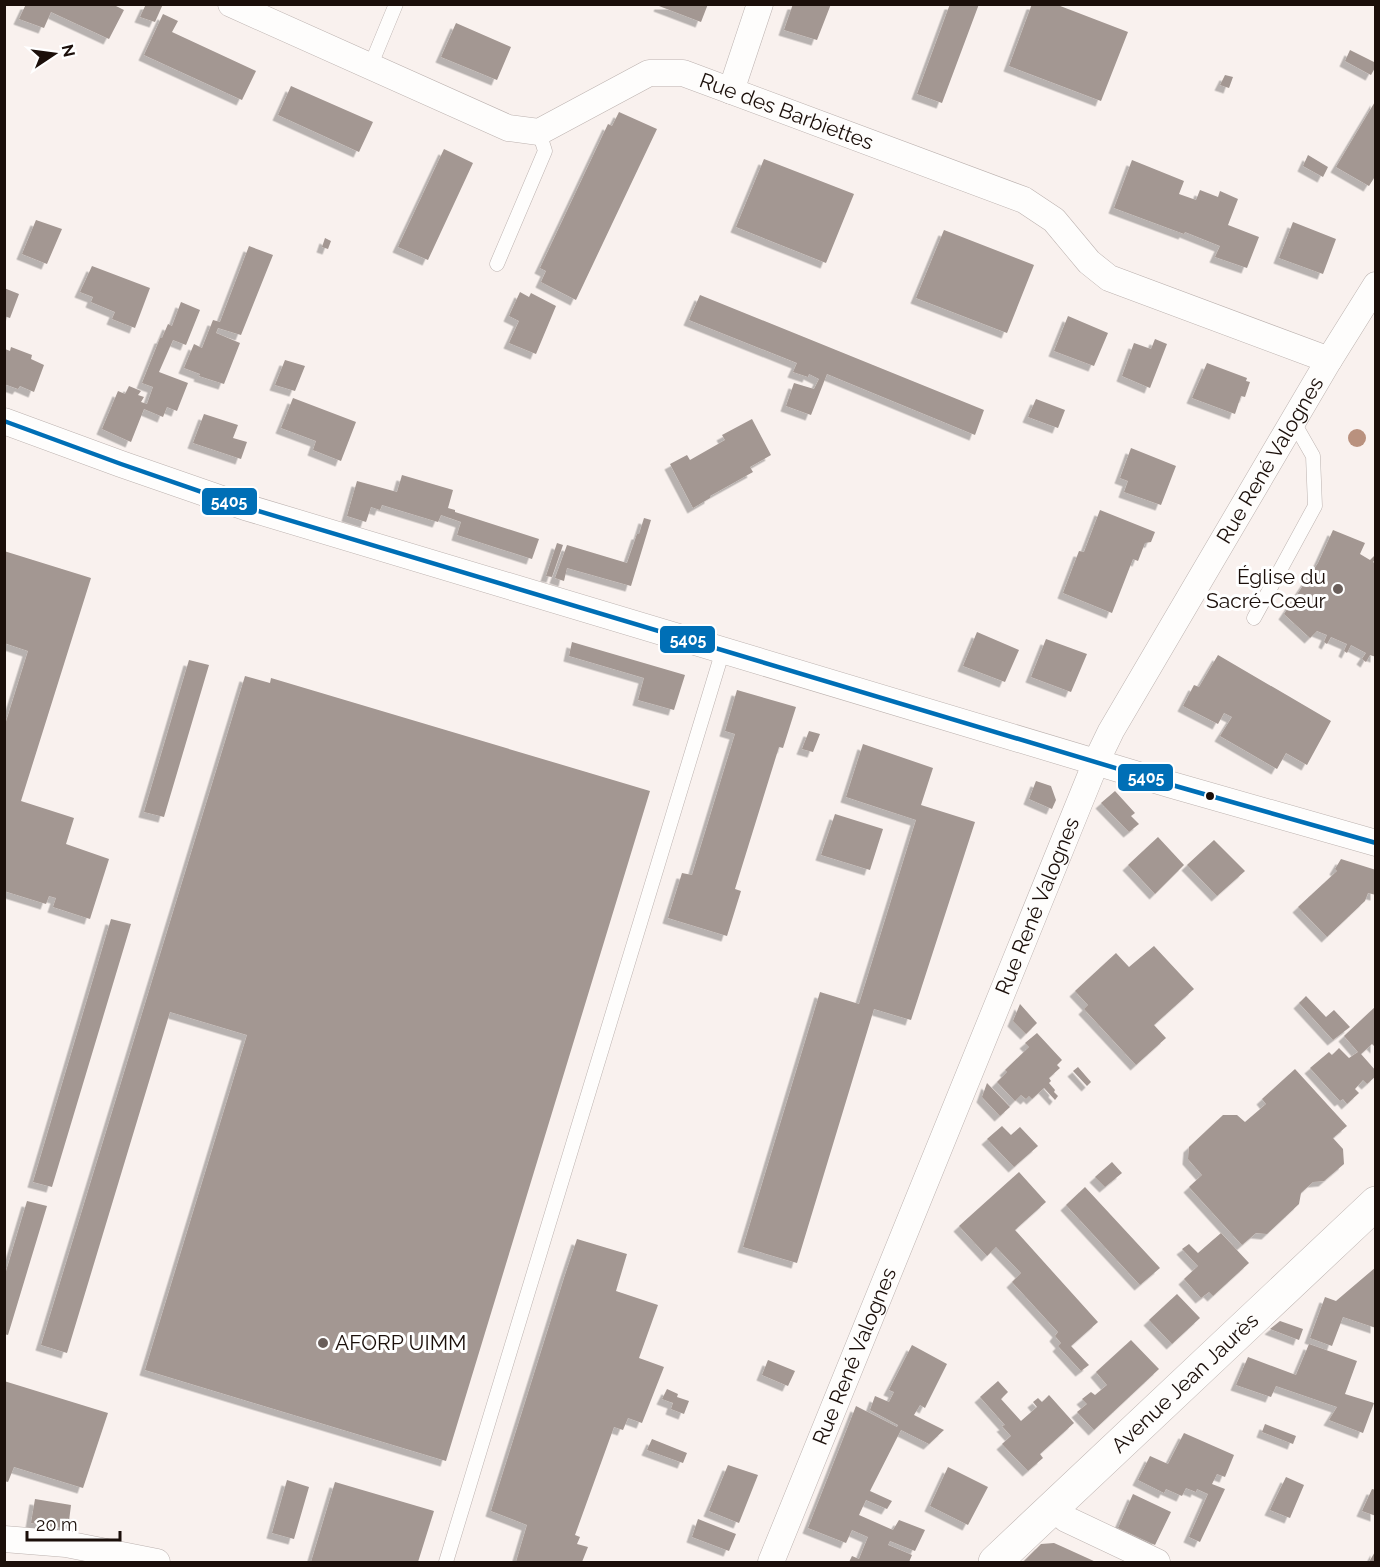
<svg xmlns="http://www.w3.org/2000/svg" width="1380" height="1567" font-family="Raleway,sans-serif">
	<defs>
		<filter id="shadow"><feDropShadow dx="-5.5" dy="5.5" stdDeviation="0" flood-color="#0004"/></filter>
	</defs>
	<rect width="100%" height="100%" fill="#f9f1ee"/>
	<!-- building -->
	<path fill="#a39792" filter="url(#shadow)" d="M26,4H112L124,10L109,39L51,12L44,28L19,19Z
		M146,4H163L155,22L140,17Z
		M660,4H708L701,22L659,6Z
		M793,4H831L817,40L784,30Z
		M950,4H979L942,103L917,94Z
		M1032,4H1055L1128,32L1101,101L1009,66Z
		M163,14L178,21L172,32L256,71L242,100L144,55Z
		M456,23L511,47L497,80L441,57Z
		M1350,50L1376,63V66L1371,75L1345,61Z
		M1225,75L1233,77L1229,88L1220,85Z
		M291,86L373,122L359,152L278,115Z
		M1376,100V175L1369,186L1336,167Z
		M619,112L657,129L576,300L541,282L546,271L540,268L608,124L612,126Z
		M444,149L473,163L428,260L398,247Z
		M1308,155L1328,167L1323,177L1303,166Z
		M764,159L854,194L826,263L736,227Z
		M1132,160L1184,181L1179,194L1196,200L1200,190L1218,197L1220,191L1238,199L1228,225L1259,237L1247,268L1215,257L1220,246L1185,232L1184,234L1114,208Z
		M36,220L62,229L47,264L22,254Z
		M1293,222L1336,239L1323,274L1279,258Z
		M944,230L1034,265L1007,333L916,298Z
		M325,238L331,241L328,249L322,247Z
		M249,246L273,255L241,335L218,328L216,333L240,343L224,384L199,376L200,374L184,368L194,344L202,348L213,320L220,322Z
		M92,266L150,288L135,328L112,319L115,312L91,302L93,297L80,292Z
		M4,288L19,294L10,318L4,316Z
		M520,292L529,297L531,293L556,306L536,354L509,343L519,321L509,316Z
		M700,295L984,410L975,435L827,374L811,415L786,406L794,383L814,389L819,379L809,374L808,377L793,372L797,363L689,320Z
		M181,302L200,310L186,345L173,340L159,372L188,383L177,411L167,407L163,417L144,409L131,442L102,429L118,391L125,394L129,386L141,391L138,395L144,397L141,402L147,404L153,387L142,383L160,338H162L168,324L172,326Z
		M1068,316L1108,333L1094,366L1054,351Z
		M1155,339L1167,344L1150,388L1122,376L1134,343L1151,349Z
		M11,347L32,355L31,359L44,365L34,392L20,386L18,389L4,384V351L5,349L10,351Z
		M285,360L305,366L295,391L275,385Z
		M1207,363L1247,378L1246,381L1250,382L1245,397L1241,396L1235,414L1192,398Z
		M293,398L356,422L341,461L313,450L316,441L281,428Z
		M1036,399L1065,410L1058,428L1028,417Z
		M204,414L238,425L233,438L247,442L241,459L193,443Z
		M752,419L771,455L750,467L753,472L710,496V498L693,508L670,464L687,455L690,460L725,440L722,435Z
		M1131,448L1176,466L1161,505L1124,492L1128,481L1120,478Z
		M402,475L453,490L448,508L455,510V512L539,539L532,559L457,535L461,522L441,515L438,522L382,505L380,510L371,507L366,522L347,516L357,481L397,492Z
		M1100,510L1155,532L1151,542L1145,543L1138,561L1133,559L1112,613L1063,593L1079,551L1084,552Z
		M644,518L651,520L631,586L567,568L564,581L555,578L567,545L627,563L637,534H639Z
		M1333,530L1365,543L1360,554L1370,560L1376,554V559L1373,562L1376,564V657L1370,655L1366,662L1362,659L1366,653L1351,645L1347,653L1344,651L1347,644L1331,637L1327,644L1324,642L1327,635L1317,631L1310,638L1284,614L1318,563Z
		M557,543L563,545L552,577L546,576Z
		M4,551L91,578L21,801L74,818L66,844L109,859L90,919L53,907L56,898L49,896L46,904L4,891V728L28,651L4,643Z
		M977,632L1019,650L1005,682L963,666Z
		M1046,639L1087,654L1071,692L1031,677Z
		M572,642L685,675L674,710L638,700L644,678L569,656Z
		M1218,655L1331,721L1307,765L1286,753L1277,769L1220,736L1232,717L1224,713L1218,724L1183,706L1194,685L1199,687Z
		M189,660L209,665L164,817L144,812Z
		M245,676L270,683L271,678L650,791L446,1461L145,1370L247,1035L170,1012L67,1353L41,1345Z
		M737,690L796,707L783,748L779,747L735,889L741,891L727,936L668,918L682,873L692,875L735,734L725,731Z
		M809,731L820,734L813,752L802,749Z
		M863,744L933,768L921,805L975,822L911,1020L874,1009L797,1263L743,1247L820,992L859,1004L916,820L846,797Z
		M1036,781L1051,786L1056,800L1052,809L1029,799Z
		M1115,791L1135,813L1131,816L1139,824L1129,832L1101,803Z
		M835,814L883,829L870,870L821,855Z
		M1158,837L1184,865L1155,894L1128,865Z
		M1214,840L1245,871L1217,896L1187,865Z
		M1341,859L1376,870V895L1368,893L1365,901L1327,937L1298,907L1337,871L1335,869Z
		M111,919L131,924L52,1187L33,1182Z
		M1154,946L1194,989L1154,1025L1166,1038L1136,1065L1084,1009L1088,1005L1075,991L1116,953L1129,967Z
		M1306,996L1326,1017L1334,1010L1350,1027L1333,1040L1299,1003Z
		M1020,1004L1037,1023L1026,1034L1013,1021Z
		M1376,1006V1048L1372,1044L1361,1054L1376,1071V1076L1367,1084L1363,1080L1355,1089L1359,1093L1347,1104L1343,1099L1340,1101L1310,1068L1329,1052L1332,1055L1339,1048L1349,1058L1358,1052L1344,1036Z
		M1037,1033L1062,1060L1057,1065L1060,1068L1049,1078L1051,1081L1049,1083L1055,1090L1054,1092L1058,1096L1055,1100L1044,1088L1032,1099L1029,1096L1026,1099L1021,1095L1015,1101L997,1082L1007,1072L1005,1070L1029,1047L1025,1043Z
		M1078,1067L1091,1082L1087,1086L1073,1071Z
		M1295,1069L1347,1126L1333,1138L1343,1149L1344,1164L1324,1181L1313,1182L1301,1193L1299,1204L1267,1234L1256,1233L1242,1245L1189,1187L1202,1175L1188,1159L1189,1147L1223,1115H1237L1245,1122L1266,1104L1262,1099Z
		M987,1083L1010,1107L1000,1116L982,1097Z
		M1002,1126L1011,1135L1020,1127L1038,1146L1014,1167L987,1139Z
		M1112,1162L1122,1173L1105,1187L1095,1177Z
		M1019,1172L1046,1202L1015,1230L1098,1322L1071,1346L1089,1365L1081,1371L1058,1346L1061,1343L1055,1336L1058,1332L1012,1282L1021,1273L996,1247L987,1256L959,1226Z
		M1085,1187L1160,1268L1140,1285L1066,1205Z
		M27,1201L47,1206L8,1335L4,1334V1278Z
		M1221,1233L1249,1263L1213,1296L1209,1292L1201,1298L1184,1279L1198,1266L1182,1249L1189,1244L1198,1253Z
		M577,1239L627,1254L616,1291L658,1305L639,1358L664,1367L642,1423L628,1418L623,1430L614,1427L575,1535L580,1537L577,1544L588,1547L582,1562H516L527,1525L491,1511L565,1275Z
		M1376,1267V1328L1343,1317L1332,1346L1310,1338L1325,1297L1336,1301Z
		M1177,1294L1200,1318L1172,1344L1149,1320Z
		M1280,1321L1303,1329L1299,1340L1270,1329Z
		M1131,1340L1159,1369L1094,1430L1077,1412L1087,1404L1082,1399L1091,1392L1095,1395L1107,1385L1096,1372Z
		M1309,1344L1357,1361L1345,1394L1374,1403L1363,1433L1329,1420L1337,1407L1276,1386L1271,1397L1236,1385L1248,1357L1296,1375Z
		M912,1345L947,1364L925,1408L920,1405L914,1415L944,1430L929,1444L901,1430L870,1491L892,1501L887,1509L866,1500L859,1515L893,1530L899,1520L925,1530L915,1551L890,1541L888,1545L912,1555L909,1562H849L852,1556L859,1559L868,1537L852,1530L846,1543L808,1528L856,1406L897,1427L898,1425L870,1410L875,1396L889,1402L894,1392L889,1390Z
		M768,1360L795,1371L788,1386L762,1375Z
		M4,1381L108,1413L83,1488L14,1467L8,1482L4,1481Z
		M998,1381L1008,1392L1001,1399L1021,1421L1037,1407L1033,1402L1038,1398L1042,1402L1049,1395L1074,1423L1040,1454L1043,1458L1028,1471L1002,1444L1011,1436L1002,1426L1005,1425L980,1397Z
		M667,1389L678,1394L677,1397L689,1401L684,1414L671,1409L673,1403L662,1399Z
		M1265,1424L1296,1436L1293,1444L1262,1432Z
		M1184,1433L1234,1455L1225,1477L1217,1474L1212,1484L1225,1489L1200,1542L1189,1537L1208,1494L1197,1489L1196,1492L1186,1488L1182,1496L1166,1489L1164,1493L1138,1480L1150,1456L1168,1464Z
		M652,1439L687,1453L683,1463L647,1450Z
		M728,1465L758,1475L739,1523L709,1511Z
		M948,1467L988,1487L968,1525L930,1506Z
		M1286,1477L1304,1485L1290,1518L1270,1510Z
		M287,1480L309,1487L294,1539L272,1533Z
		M335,1482L434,1511L418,1562H311Z
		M1372,1489L1376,1490V1516L1362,1511Z
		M1133,1494L1171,1512L1155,1545L1118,1528Z
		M35,1499L71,1505L68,1529L31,1523Z
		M698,1519L736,1534L729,1551L692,1537Z
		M1054,1543L1063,1547L1096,1562H1023L1041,1544Z
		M1376,1550V1562H1369Z"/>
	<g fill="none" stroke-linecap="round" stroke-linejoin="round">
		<defs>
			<path id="lane" d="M370,67L396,4
				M497,264L545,151L539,132
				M1254,618L1315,506L1313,456L1293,421
				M446,1562L723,650"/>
			<g id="street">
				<path id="s1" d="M231,4L508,128L539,132L649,73H683L1024,200L1054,220L1089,262L1109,278L1329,360"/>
				<path d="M731,91L760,4"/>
				<path d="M4,421L121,464L245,507L1172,785L1376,843"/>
				<path d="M1053,1507L1066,1519L1157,1562"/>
				<path d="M4,1539L66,1544L157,1562"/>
				<path id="s2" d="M771,1562L1096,762L1111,731L1329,360L1376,285"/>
			</g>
			<g id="secondary">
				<path id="s3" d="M995,1562L1376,1203"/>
			</g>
		</defs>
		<!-- lane casing -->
		<use href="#lane" stroke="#bcb2af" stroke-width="15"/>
		<!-- street casing -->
		<use href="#street" stroke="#bcb2af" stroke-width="27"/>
		<!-- secondary casing -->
		<use href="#secondary" stroke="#bcb2af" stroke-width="34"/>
		<!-- lane -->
		<use href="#lane" stroke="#fefdfc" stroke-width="14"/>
		<!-- street -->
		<use href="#street" stroke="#fefdfc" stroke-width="26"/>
		<!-- secondary -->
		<use href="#secondary" stroke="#fefdfc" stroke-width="33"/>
		<defs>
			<path id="bus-1" d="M4,421L121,464L245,507L1172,785L1376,843"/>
		</defs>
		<!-- bus-1 casing -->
		<use href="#bus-1" stroke="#fff" stroke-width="9"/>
		<!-- bus-1 -->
		<use href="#bus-1" stroke="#006fb6" stroke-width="4.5"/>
	</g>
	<!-- trees -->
	<circle fill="#b9917e" cx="1357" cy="438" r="9"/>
	<!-- markers -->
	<g fill="#695e5a" stroke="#fff" stroke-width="2">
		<circle cx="1338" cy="589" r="6"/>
		<circle cx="323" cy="1343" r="6"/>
	</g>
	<circle fill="#1b0f0a" stroke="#fff" stroke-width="2" cx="1210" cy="796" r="5"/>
	<g text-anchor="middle" stroke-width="6" stroke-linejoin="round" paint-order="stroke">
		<!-- street labels -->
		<g font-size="21" fill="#1b0f0a" stroke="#fff">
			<text dy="7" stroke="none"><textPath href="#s1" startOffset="604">Rue des Barbiettes</textPath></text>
			<text dy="7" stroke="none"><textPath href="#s2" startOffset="1212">Rue René Valognes</textPath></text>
			<text dy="7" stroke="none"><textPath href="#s2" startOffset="708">Rue René Valognes</textPath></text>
			<text dy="7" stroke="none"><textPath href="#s2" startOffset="222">Rue René Valognes</textPath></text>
			<text dy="7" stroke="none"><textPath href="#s3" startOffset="261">Avenue Jean Jaurès</textPath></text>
		</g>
		<!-- poi labels -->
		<g font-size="21" fill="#1b0f0a" stroke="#fff" text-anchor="end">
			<text x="1326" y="584">Église du<tspan x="1326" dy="24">Sacré-Cœur</tspan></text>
			<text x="335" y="1350" text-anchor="start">AFORP UIMM</text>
		</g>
	</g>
	<g stroke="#fff" stroke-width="2">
		<rect x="201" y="487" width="57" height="29" rx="6" fill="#006fb6"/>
		<rect x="659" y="625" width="57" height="29" rx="6" fill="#006fb6"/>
		<rect x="1117" y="763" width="57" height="29" rx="6" fill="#006fb6"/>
	</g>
	<g font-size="16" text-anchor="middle" font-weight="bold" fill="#fff">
		<text x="229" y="507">5405</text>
		<text x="688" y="645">5405</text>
		<text x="1146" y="783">5405</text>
	</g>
	<!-- border -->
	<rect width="1380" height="1567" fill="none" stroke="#1b0f0a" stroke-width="12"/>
	<!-- north arrow -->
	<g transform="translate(54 54) rotate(77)" stroke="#ffffff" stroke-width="4.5" paint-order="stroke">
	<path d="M0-4.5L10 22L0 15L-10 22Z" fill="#1b0f0a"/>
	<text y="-9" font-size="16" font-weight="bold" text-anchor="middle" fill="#1b0f0a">N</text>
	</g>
	<!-- scale -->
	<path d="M27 1531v9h93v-9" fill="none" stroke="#1b0f0a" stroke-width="3"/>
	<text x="36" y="1531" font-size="18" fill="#1b0f0a" stroke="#ffffff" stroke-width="4.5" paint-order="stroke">20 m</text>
</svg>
